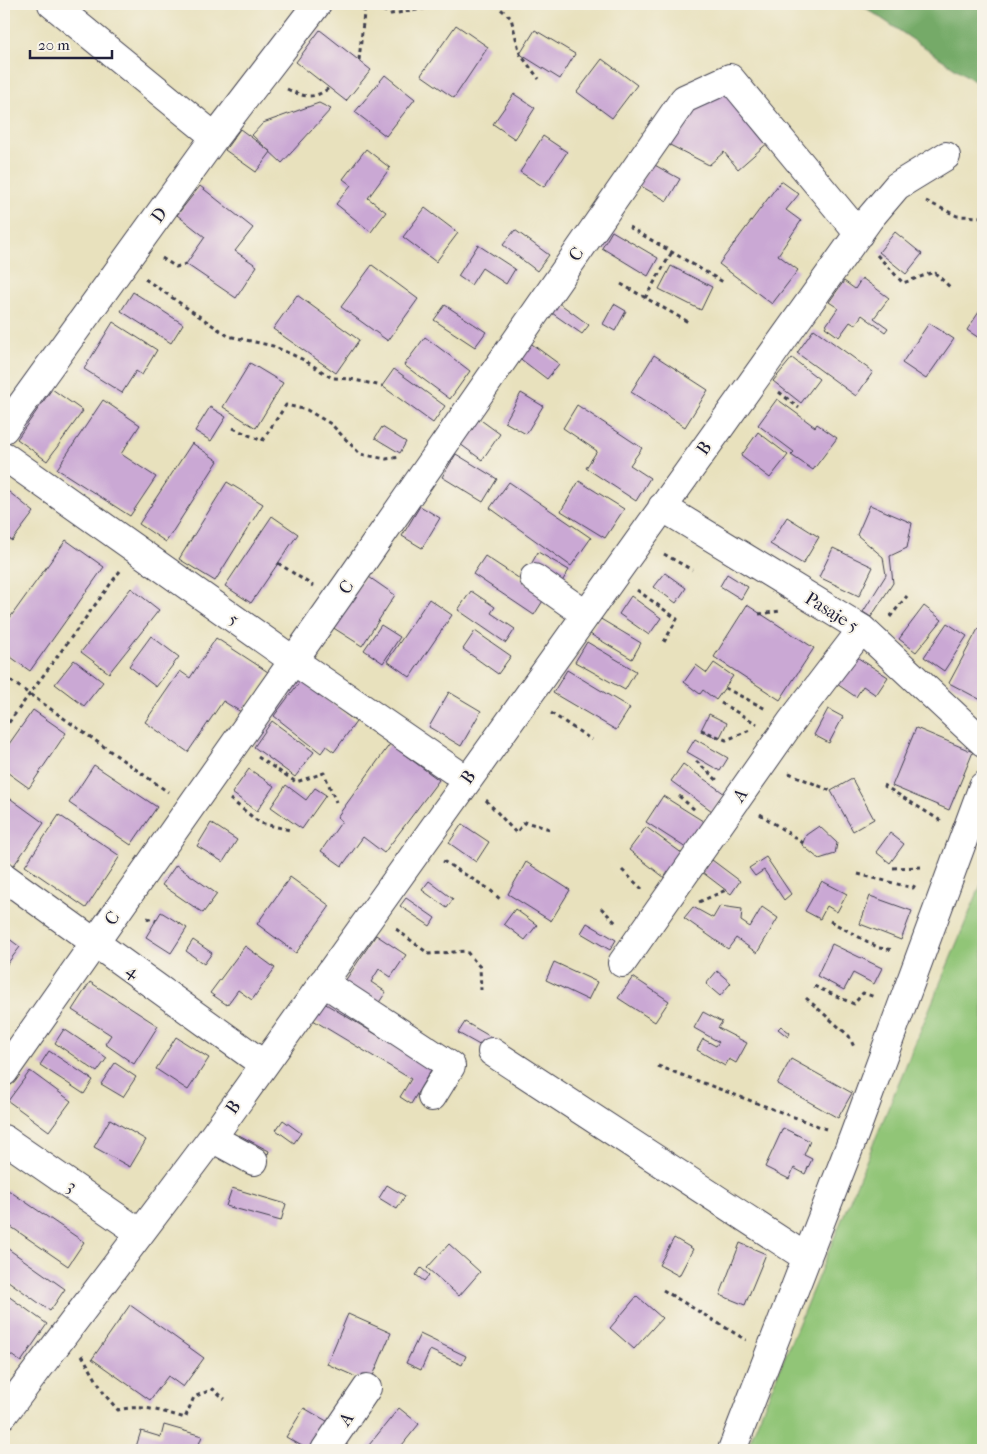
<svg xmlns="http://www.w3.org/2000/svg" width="987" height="1454" font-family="'IM FELL French Canon',serif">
	<rect width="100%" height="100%" fill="#f7f3e8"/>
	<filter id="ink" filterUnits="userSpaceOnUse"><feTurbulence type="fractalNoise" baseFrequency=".02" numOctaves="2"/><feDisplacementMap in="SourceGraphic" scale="10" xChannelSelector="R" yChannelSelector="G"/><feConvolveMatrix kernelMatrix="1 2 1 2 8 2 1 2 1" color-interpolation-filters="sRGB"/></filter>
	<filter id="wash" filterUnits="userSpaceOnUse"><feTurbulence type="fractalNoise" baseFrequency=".0096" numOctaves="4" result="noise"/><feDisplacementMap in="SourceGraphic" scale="20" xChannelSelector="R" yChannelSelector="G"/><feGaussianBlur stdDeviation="1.12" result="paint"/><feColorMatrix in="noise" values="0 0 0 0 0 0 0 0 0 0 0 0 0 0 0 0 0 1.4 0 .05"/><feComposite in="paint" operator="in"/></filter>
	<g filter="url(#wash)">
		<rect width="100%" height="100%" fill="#e8e1bd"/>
		<!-- green -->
		<path fill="#91c577" stroke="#5a7459" d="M983,880V1450H746Z"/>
		<!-- forest -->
		<path fill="#74aa68" stroke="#4b6652" d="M860,4H983V87Z"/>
		<g id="blocks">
			<!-- building -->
			<path fill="#caa8d4" d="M456,25L488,47L454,98L421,75Z
				M320,30L371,70L346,101L296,62Z
				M535,30L575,54L560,79L520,54Z
				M602,59L637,85L612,118L577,92Z
				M385,75L415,99L386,136L355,112Z
				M722,89L770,141L738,169L724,152L709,165L666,143L685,107Z
				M514,94L535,108L515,139L493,124Z
				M319,103L331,109L282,163L252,135L263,123Z
				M240,129L271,152L256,172L225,150Z
				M543,136L567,152L544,187L520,172Z
				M366,149L390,168L368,198L386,212L371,232L336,204L351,185L343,179Z
				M651,163L680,179L667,201L639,185Z
				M781,181L799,194L786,210L801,221L778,255L798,270L772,304L719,264Z
				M200,186L253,228L235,251L257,266L236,298L186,264L205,237L177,215Z
				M425,208L458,233L436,262L403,237Z
				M515,230L549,255L537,271L503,245Z
				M612,231L658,258L648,276L602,248Z
				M895,232L922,254L906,274L879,252Z
				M478,245L515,269L506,284L482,268L471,285L458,276Z
				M372,265L418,299L388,341L341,307Z
				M671,266L712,287L701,310L659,289Z
				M862,278L889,298L874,318L888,328L885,332L862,315L855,325L850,322L839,337L825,327L838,308L829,302L844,281L855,289Z
				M133,292L183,324L171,343L121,311Z
				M297,295L359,340L336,373L273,329Z
				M559,303L589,325L582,334L552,313Z
				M614,304L626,311L615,331L603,324Z
				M445,305L486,332L475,347L434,320Z
				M979,312L983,314L982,340L967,330Z
				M113,322L157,350L142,375L136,371L122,393L84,369Z
				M929,323L954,339L926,379L902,363Z
				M814,329L873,372L856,396L797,353Z
				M425,337L470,371L450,399L404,365Z
				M529,342L559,364L547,379L518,357Z
				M654,355L708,390L685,427L631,392Z
				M792,358L819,379L801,403L773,381Z
				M250,363L283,383L256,428L223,407Z
				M394,369L445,406L433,423L382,386Z
				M52,389L83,411L47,461L17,439Z
				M521,393L543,406L526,434L505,422Z
				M777,399L815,427L817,424L837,438L813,470L791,455L794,452L758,425Z
				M103,400L140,425L121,454L156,477L130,516L57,469Z
				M577,405L642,448L630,465L650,478L636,501L586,468L597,451L563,428Z
				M210,407L226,417L211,441L195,431Z
				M478,418L500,434L482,460L460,444Z
				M382,427L406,442L400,453L375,438Z
				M758,432L788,455L770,478L741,456Z
				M192,443L218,461L166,542L139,524Z
				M456,454L497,479L483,502L442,477Z
				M579,481L624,509L605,538L561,511Z
				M227,482L263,504L215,581L179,559Z
				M509,482L591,538L571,566L490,508Z
				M4,488L34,512L12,541L4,535Z
				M870,505L912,523L907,548L890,556L893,583L871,617L863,612L886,575L883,557L857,535Z
				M420,506L440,518L422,548L402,536Z
				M272,516L298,534L251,603L225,586Z
				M787,517L819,537L803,564L770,544Z
				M66,540L104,567L30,671L4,652V626Z
				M833,548L873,567L859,596L819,577Z
				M538,552L569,570L560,585L529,568Z
				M485,556L546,596L534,615L473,574Z
				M665,573L686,588L676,603L654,587Z
				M727,574L748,587L741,599L720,586Z
				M366,575L395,595L362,646L332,627Z
				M131,588L159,610L109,673L81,652Z
				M471,591L495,607L491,613L515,629L506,643L458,610Z
				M631,596L661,618L649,635L619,614Z
				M429,599L452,615L410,677L387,661Z
				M747,605L814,648L780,700L714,657Z
				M924,606L942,620L916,652L899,639Z
				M599,618L641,643L632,659L590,634Z
				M947,623L967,636L944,671L924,657Z
				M381,625L400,637L383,663L364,650Z
				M978,629L983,632V701L949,683Z
				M475,631L511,656L498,674L463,649Z
				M151,636L179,657L156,687L129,666Z
				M216,638L268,672L241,712L223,701L188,752L145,722L180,671L190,678Z
				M587,642L636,671L625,690L575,662Z
				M855,656L888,677L876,695L863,686L856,697L837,684Z
				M74,660L103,682L84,706L55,684Z
				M714,663L733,676L716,700L703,690L700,694L684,682L696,665L707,673Z
				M567,670L630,708L616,730L553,693Z
				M301,680L356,722L334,752L326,746L321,753L274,716Z
				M449,692L481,711L461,746L429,727Z
				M828,709L843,717L829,743L814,735Z
				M33,710L66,733L29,788L4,770V751Z
				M709,714L727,723L719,739L701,730Z
				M272,721L314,752L295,777L254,747Z
				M916,728L973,752L949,810L892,786Z
				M695,739L728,758L720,771L687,752Z
				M390,744L439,780L384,853L363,837L342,866L321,851L342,821L337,817Z
				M683,764L725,794L712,811L671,781Z
				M94,765L157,807L131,845L69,803Z
				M249,769L274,786L257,811L232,793Z
				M852,779L874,819L853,831L831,791Z
				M286,785L306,800L315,788L326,795L302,829L271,807Z
				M4,794L44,823L14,865L4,858Z
				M663,796L706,823L689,850L646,822Z
				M59,815L120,856L86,908L25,866Z
				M211,823L237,840L223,862L197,846Z
				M462,824L489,842L476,862L449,843Z
				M819,826L837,843L835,854L819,859L802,845L806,835Z
				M646,827L683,854L665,878L629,850Z
				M890,833L904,844L890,863L876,852Z
				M766,857L791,894L784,900L764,870L755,876L749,868Z
				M712,860L740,881L731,894L702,872Z
				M526,862L570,890L551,921L508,894Z
				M176,865L217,894L203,913L162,885Z
				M290,877L330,906L296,953L257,924Z
				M429,881L453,899L447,908L422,890Z
				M822,881L847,894L837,912L827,906L820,919L805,911Z
				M870,896L912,911L901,940L860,924Z
				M406,898L435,918L430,926L400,906Z
				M720,906L742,909L741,921L750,927L762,907L778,918L757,953L736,938L728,949L684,918L693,907L713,918Z
				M515,909L537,925L525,940L504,924Z
				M161,912L187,928L171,953L146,937Z
				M587,923L616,940L610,950L581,933Z
				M4,935L20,947L4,968Z
				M376,935L406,955L391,977L379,969L371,982L386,992L376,1007L343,984Z
				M193,940L212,953L204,964L186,951Z
				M832,944L882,968L874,984L853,973L844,990L817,976Z
				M245,946L275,968L252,1000L238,990L227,1005L210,993Z
				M554,962L597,982L588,1000L546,980Z
				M717,971L731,983L720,996L706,984Z
				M633,977L669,1001L655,1022L618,998Z
				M90,982L158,1026L134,1064L105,1044L111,1035L72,1010Z
				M324,1003L432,1068L411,1104L400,1097L411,1079L313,1020Z
				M703,1012L722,1022L718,1028L747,1043L736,1063L729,1059L725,1066L697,1050L703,1039L716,1046L719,1042L694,1028Z
				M465,1022L498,1041L492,1052L458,1033Z
				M781,1026L790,1033L788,1037L778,1029Z
				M64,1029L107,1058L97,1072L55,1043Z
				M176,1037L209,1058L188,1090L156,1069Z
				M49,1051L93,1080L84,1094L40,1065Z
				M791,1059L852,1093L838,1118L777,1084Z
				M115,1063L136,1077L123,1097L101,1084Z
				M30,1071L71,1101L49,1131L8,1101Z
				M110,1119L146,1140L130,1167L94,1147Z
				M283,1120L301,1133L294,1143L276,1130Z
				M783,1128L810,1141L804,1155L812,1159L805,1174L794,1168L789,1179L765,1167Z
				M239,1135L269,1151L268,1154L237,1139Z
				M387,1185L405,1196L397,1209L379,1198Z
				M232,1188L286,1204L281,1221L226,1206Z
				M8,1190L84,1242L68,1266L4,1222V1196Z
				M674,1238L693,1249L679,1276L659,1265Z
				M740,1243L766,1254L745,1305L720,1295Z
				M449,1244L480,1272L459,1296L427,1268Z
				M4,1246L65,1289L50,1311L4,1278Z
				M421,1268L429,1275L424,1281L416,1275Z
				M4,1293L47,1324L21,1362L4,1350Z
				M637,1296L662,1318L634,1349L610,1328Z
				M130,1305L204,1358L183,1387L168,1376L150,1400L92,1359Z
				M348,1314L391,1333L370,1383L327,1364Z
				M420,1334L466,1356L462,1365L430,1350L421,1370L406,1363Z
				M304,1408L332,1424L317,1450H309L286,1437Z
				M399,1408L419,1424L398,1450H365Z
				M164,1425L202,1436L197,1450H135L141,1431L161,1437Z"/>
		</g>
	</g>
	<g filter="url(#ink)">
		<use href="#blocks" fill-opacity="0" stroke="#403f4e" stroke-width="1"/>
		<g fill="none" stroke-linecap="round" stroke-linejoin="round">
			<defs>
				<path id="minor" d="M52,4L215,137
					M4,429L215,137L317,4
					M4,456L294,661L467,780
					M662,507L862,629L983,742
					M534,578L585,614
					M4,877L263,1064
					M622,963L791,722L862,629
					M323,982L451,1066L432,1097
					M492,1052L807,1258
					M4,1072L348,583L684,99L730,78L859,234
					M212,1138L254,1161
					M4,1139L140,1233
					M4,1414L212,1138L869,219L897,186L946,156
					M325,1450L367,1388
					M732,1450L853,1138L983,786"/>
			</defs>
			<!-- minor casing -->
			<use href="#minor" stroke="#403f4e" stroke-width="30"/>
			<!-- path -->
			<path stroke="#403f4e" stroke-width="3" stroke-dasharray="4 4" stroke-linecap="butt" d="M368,4L391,14L453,4
				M495,4L511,18L520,54L539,79
				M343,5L355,4
				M359,60L365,4
				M287,89C304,97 313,100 329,88
				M926,201L957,216L983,217
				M629,227L723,282
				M877,255L903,283L934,272L950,287
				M162,258L176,267L186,264
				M145,279L228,336L273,346L304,360L332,378L350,379L382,386
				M621,284L690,323
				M645,298L672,252
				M779,392L799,408
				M233,428L262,441L286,405L307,410L331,424L360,454L386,459L401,457
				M664,554L692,570
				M278,563L313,586
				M637,590L677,619L664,642
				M759,614L781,611
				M890,617L907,596
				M979,621L983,623
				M4,676L168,792
				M725,688L766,709
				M721,703L757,724
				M551,713L592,740
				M4,729L120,571
				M701,730L726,740L750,730
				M258,757L296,782L324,773L336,802
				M696,761L718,781
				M789,773L831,791
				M883,785L941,821
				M679,796L695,810
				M230,799L260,823L290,830
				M486,800L516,833L525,822L550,829
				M760,814L803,843
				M443,861L489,889L501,900
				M893,868L924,867
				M622,870L642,889
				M858,874L913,888L916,883
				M699,902L726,890
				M601,908L616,923
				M147,918L156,921
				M830,921L879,948L894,950
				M396,929L429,954L466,951L480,967L481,990
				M814,986L854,1004L863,993L875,997
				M806,998L849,1036L855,1049
				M658,1066L826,1129
				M663,1290L746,1340
				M82,1355L105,1395L118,1410C142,1404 161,1411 185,1418L194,1397L213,1389L225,1399"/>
			<!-- minor -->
			<use href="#minor" stroke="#fff" stroke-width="28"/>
		</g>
	</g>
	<g text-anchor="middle" stroke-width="4" stroke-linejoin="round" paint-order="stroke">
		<!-- street labels -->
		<g font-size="18" fill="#22223b" stroke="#f7f3e8">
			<text transform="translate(159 215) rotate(-54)" y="6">D</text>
			<text transform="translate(576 254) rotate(-55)" y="6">C</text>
			<text transform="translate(704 448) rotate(-55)" y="6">B</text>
			<text transform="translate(346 587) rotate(-55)" y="6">C</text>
			<text transform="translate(832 612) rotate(32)" y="6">Pasaje 5</text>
			<text transform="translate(234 619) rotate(36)" y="6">5</text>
			<text transform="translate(468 777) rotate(-55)" y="6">B</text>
			<text transform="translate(740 795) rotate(-55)" y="6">A</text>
			<text transform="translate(112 918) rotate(-54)" y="6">C</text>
			<text transform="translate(133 971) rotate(35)" y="6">4</text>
			<text transform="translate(233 1107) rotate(-55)" y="6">B</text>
			<text transform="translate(72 1186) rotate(35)" y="6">3</text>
			<text transform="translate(346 1419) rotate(-56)" y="6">A</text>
		</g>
	</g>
	<!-- margin -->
	<rect width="987" height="1454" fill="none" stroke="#f7f3e8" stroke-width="20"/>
	<!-- scale -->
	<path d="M30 50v8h82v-8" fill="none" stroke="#22223b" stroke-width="2.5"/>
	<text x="38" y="50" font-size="15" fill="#22223b" stroke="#f7f3e8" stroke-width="4" paint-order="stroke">20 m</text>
</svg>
